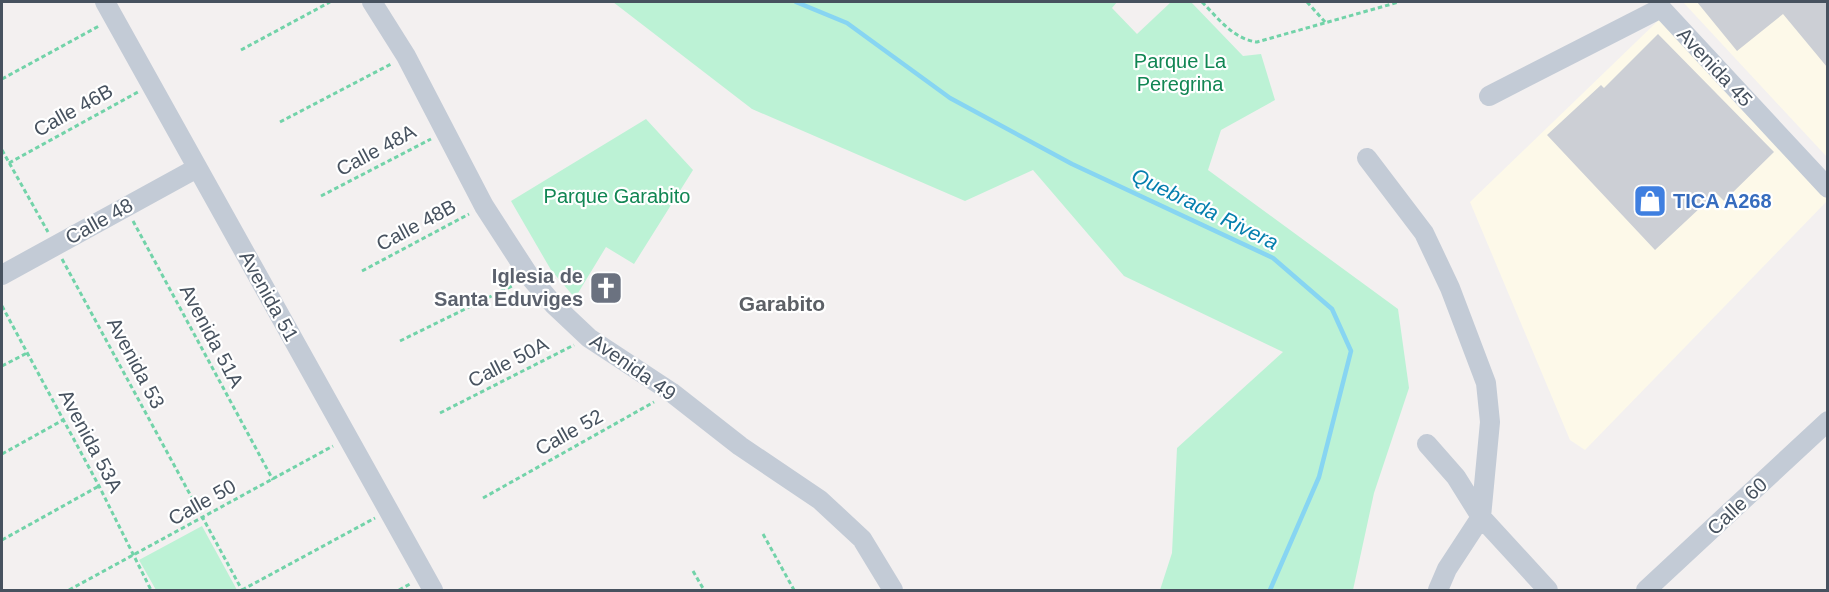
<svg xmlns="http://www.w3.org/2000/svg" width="1829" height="592" font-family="Helvetica,sans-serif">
	<rect width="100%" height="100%" fill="#f3f0f0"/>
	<!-- commercial -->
	<path fill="#fdf9e9" d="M1683,2H1827V157Z
		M1664,15L1827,180V201L1585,450L1570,440L1470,202Z"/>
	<!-- green -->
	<path fill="#bcf2d5" d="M613,2H1117L1112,8L1137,34L1171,2H1191L1243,56L1261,54L1275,100L1221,130L1208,170L1398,309L1409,388L1374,493L1353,590H1160L1172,553L1177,448L1283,352L1124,276L1033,170L965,201L752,109Z
		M646,119L693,170L634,264L606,247L575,298L551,270L511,201Z
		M202,526L237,590H156L139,560Z"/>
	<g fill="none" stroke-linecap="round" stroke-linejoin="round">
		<!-- stream -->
		<path stroke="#87d5f2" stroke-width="4.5" d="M796,2L847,23L950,98L1072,164L1273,258L1332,309L1351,351L1319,477L1270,590"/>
	</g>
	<!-- building -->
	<path fill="#cccfd5" d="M1697,2H1827V67L1783,14L1737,51Z
		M1658,34L1774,152L1724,201L1716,193L1655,250L1547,135L1601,85L1604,88Z"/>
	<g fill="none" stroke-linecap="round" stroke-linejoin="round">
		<!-- path -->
		<path stroke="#72d3a9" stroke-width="3" stroke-dasharray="4.5 3" stroke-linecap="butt" d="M1202,2C1218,18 1233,39 1257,42L1399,2
			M1307,2L1326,23
			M241,50L330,2
			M2,79L99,26
			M280,122L393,63
			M2,150L48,232
			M9,163L138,92
			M321,196L431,139
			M133,221L273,480
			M62,259L242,590
			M362,271L469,214
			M2,306L99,486L151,590
			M400,341L514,285
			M2,366L27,353
			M440,413L574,345
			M2,454L63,420
			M483,498L654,402
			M763,534L794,590
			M2,540L99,486
			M693,571L704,590
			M69,590L333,446
			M242,590L375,518
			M399,590L410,584"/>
		<!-- minor -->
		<path stroke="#c3cbd6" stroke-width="20" d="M105,2L433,590
			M372,2L406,56L484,206L530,277L554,305L589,338L671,392L740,446L820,500L862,539L893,590
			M1489,96L1661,8L1828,188
			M1367,158L1424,233L1450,288L1486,383L1490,422L1481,517L1447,569L1438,590
			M2,275L197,168
			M1427,444L1456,477L1481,517L1548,590
			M1646,590L1828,421"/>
	</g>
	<!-- icons -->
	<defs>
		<symbol id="shop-square" viewBox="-11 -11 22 22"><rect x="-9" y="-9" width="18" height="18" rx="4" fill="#3f7fe0" stroke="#fff"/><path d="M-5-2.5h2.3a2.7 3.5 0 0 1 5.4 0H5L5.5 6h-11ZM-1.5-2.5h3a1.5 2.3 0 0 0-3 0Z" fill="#fff"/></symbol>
		<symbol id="church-square" viewBox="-11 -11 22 22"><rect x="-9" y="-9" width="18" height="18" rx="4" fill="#6b7280" stroke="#fff"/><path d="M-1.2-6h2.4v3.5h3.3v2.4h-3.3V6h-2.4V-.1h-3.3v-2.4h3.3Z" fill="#fff"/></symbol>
	</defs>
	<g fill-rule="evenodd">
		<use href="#shop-square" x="1631" y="182" width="38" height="38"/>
		<use href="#church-square" x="587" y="269" width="38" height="38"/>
	</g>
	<g text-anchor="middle" stroke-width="4.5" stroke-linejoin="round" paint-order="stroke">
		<!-- park labels -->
		<g font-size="20" fill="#118653" stroke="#fff">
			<text x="1180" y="68">Parque La<tspan x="1180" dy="23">Peregrina</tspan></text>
			<text x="617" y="203">Parque Garabito</text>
		</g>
		<!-- street labels -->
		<g font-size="20" fill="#47525f" stroke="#fff">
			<text transform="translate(1715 67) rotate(47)" y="7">Avenida 45</text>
			<text transform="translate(73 110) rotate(-29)" y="7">Calle 46B</text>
			<text transform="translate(376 150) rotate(-28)" y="7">Calle 48A</text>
			<text transform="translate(99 221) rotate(-29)" y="7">Calle 48</text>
			<text transform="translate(416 225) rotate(-28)" y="7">Calle 48B</text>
			<text transform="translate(269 296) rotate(61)" y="7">Avenida 51</text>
			<text transform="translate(212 336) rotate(62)" y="7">Avenida 51A</text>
			<text transform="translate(508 362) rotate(-27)" y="7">Calle 50A</text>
			<text transform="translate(136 363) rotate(62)" y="7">Avenida 53</text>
			<text transform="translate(633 367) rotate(35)" y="7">Avenida 49</text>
			<text transform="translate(569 432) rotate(-29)" y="7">Calle 52</text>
			<text transform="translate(91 441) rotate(62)" y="7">Avenida 53A</text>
			<text transform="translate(202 502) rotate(-29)" y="7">Calle 50</text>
			<text transform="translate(1737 506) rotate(-43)" y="7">Calle 60</text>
		</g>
		<!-- shop labels -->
		<g font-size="20" font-weight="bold" fill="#366cbe" stroke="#fff" text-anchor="start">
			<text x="1673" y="208">TICA A268</text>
		</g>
		<!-- worship labels -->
		<g font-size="20" font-weight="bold" fill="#5b616d" stroke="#fff" text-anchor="end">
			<text x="583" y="283">Iglesia de<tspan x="583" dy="23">Santa Eduviges</tspan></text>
		</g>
		<!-- water labels -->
		<g font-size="21" font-style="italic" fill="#047fae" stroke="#fff">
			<text transform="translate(1205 209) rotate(26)" y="7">Quebrada Rivera</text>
		</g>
		<!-- neighbourhood labels -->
		<g font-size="21" font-weight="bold" fill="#5c6066" stroke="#fff">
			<text x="782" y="311">Garabito</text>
		</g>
	</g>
	<!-- border -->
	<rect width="1829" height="592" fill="none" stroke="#47525f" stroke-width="6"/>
</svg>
